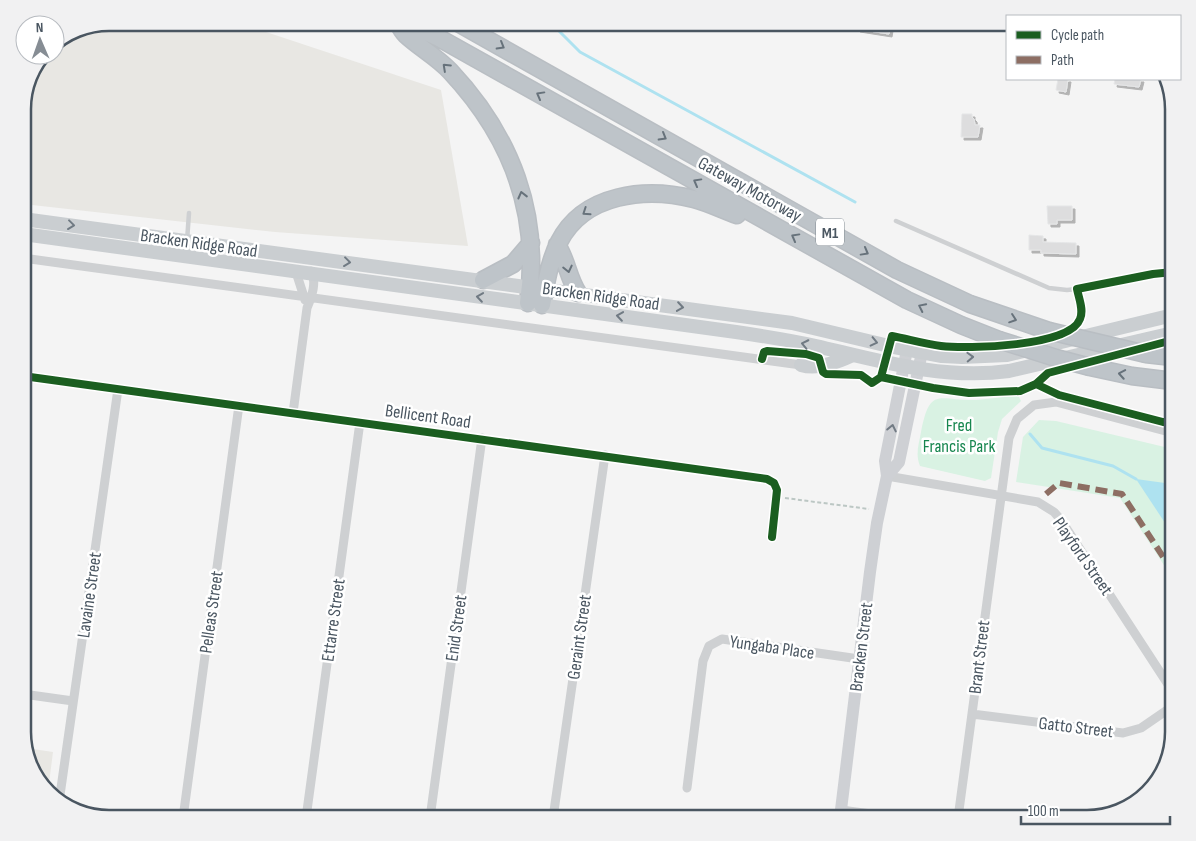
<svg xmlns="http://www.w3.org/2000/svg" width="1196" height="841" font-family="'Sofia Sans Condensed',sans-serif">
	<defs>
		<filter id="shadow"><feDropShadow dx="3" dy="3" stdDeviation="0" flood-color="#0004"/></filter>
	</defs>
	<rect width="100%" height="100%" fill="#f4f4f4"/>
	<!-- commercial -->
	<path fill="#e8e7e3" d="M109 23H239L441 90 468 246 275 232 23 204V103L32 71 43 55H55V43Z
		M26 748 53 752 48 791 34 775Z"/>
	<!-- green -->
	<path fill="#d9f2e3" d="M1015 395 1019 397 1021 401 1002 419 998 432 991 478 985 481 920 466C915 454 919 444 921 432 930 385 939 401 976 400 989 399 1002 397 1015 395Z
		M1039 420 1056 421 1173 449V579L1120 498 1016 482 1023 437Z"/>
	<!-- water -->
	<path fill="#aee2f0" d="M1136 479 1165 483 1173 487V535Z"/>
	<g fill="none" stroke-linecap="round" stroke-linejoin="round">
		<!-- stream -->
		<path stroke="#aee2f0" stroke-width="3" d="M551 23 580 52 855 202
			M1030 434 1042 448 1113 466 1136 479"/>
	</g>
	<!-- building -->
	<path fill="#ddddde" stroke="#e5e6e7" filter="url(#shadow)" d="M858 22H891L889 34 857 29Z
		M1058 79H1068L1066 92 1056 90Z
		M1115 79H1141L1139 87 1114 84Z
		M962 114H972V117L974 119 975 125H980L978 137H961Z
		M1047 206H1072V220H1057V224H1048Z
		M1029 235 1043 236V242L1076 243V254L1041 253V250H1029Z"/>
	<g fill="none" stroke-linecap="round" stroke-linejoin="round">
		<defs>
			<path id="highway" d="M398 23C400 27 403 32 406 35 420 48 437 57 450 71 511 136 541 214 528 303
				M407 23 439 38 907 300 961 325 999 340
				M458 23 897 270 970 304 1049 331
				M557 245C567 260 568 278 578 293
				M483 280 513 264 531 243
				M542 305C546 284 549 262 559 242 584 193 646 187 694 199 709 203 723 210 737 215
				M1146 354 1173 357
				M1090 367 1132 376 1173 381"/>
		</defs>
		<!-- highway casing -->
		<use href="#highway" stroke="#b9bec3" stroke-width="19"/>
		<!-- path -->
		<path stroke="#bcc7c4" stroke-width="2" stroke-dasharray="4 2.5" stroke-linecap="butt" d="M785 498 869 509"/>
		<!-- lane -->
		<path stroke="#ced0d2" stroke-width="4.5" d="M189 213 187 241 194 255
			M896 221 1049 288 1067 290 1077 289 1153 274 1173 272
			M1173 298V305"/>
		<!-- street -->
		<path stroke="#ced0d2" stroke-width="9" d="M23 258 801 365
			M296 272 305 300
			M23 376 767 479 774 483 777 490 772 537
			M293 413 307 308C312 296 317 282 311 271
			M887 476 1038 502 1054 512 1061 520 1173 692
			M23 694 73 701
			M972 714 1123 733 1141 728 1173 706
			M687 788 703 661 709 646 722 639 859 659
			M59 802 118 389
			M841 810 901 818
			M183 818 239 405
			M306 818 360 422
			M430 818 482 438
			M553 818 605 455
			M958 818 1009 438 1017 419 1034 405 1056 402 1173 433"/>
		<!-- secondary -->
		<path stroke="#ced0d4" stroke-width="12" d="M887 476 899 462 922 352
			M840 818 870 572 877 523 887 476 885 461 907 350"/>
		<!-- primary -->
		<path stroke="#caced1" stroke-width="14" d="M23 219 792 323 889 346 942 356 962 357 1007 355 1173 315
			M23 234 736 332C763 336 789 340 816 346 880 361 943 380 1009 371L1173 333
			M801 365C818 370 838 362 853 355"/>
		<!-- highway -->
		<use href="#highway" stroke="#bec4c9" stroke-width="16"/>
		<defs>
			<path id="highway-bridge" d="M1049 331 1146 354
				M999 340 1056 358 1090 367"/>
		</defs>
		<!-- highway-bridge casing -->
		<use href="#highway-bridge" stroke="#b9bec3" stroke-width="19" stroke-linecap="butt"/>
		<!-- highway-bridge -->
		<use href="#highway-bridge" stroke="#bec4c9" stroke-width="16"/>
		<!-- quiet -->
		<path stroke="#8d6e63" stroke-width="6" stroke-dasharray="12 6" stroke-linecap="butt" d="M1046 494 1059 483 1122 494 1173 572"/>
		<defs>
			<path id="cycleway" d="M762 359 764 352 767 351 806 354 819 358 823 372 826 374 861 375 872 383 881 377 933 388 969 393 1020 391 1036 384 1059 395 1163 422 1173 423
				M23 376 767 479 774 483 777 490 772 537
				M881 377 892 336C908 339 925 344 941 346 967 349 1070 347 1080 319 1084 310 1079 299 1077 289L1153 274 1173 272
				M1036 384 1048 373 1173 340"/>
		</defs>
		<!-- cycleway casing -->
		<use href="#cycleway" stroke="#fff" stroke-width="11"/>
		<!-- cycleway -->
		<use href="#cycleway" stroke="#1b5e20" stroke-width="8"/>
	</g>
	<!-- one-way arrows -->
	<defs><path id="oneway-chevron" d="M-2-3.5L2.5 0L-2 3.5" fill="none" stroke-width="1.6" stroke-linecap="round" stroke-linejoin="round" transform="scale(1.25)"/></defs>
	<g stroke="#67727b">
		<use href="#oneway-chevron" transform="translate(501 46) rotate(30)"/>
		<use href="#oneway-chevron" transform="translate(446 67) rotate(-137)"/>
		<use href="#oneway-chevron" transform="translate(540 95) rotate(-151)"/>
		<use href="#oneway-chevron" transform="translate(663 137) rotate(30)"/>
		<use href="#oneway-chevron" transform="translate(697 182) rotate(-151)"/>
		<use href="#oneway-chevron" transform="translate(522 195) rotate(-104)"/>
		<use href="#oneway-chevron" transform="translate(586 212) rotate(146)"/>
		<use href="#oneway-chevron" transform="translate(795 237) rotate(-151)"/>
		<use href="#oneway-chevron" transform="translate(865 252) rotate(29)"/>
		<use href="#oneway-chevron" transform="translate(568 269) rotate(77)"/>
		<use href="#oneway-chevron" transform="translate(922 307) rotate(-154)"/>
		<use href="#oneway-chevron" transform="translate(1013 319) rotate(19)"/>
		<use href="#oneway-chevron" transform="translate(1122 374) rotate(-170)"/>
	</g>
	<g stroke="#707a83">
		<use href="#oneway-chevron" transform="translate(71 225) rotate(7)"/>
		<use href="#oneway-chevron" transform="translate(347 262) rotate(7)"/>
		<use href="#oneway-chevron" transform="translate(480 297) rotate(-172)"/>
		<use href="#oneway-chevron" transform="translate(680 307) rotate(8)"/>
		<use href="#oneway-chevron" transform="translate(620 316) rotate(-172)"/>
		<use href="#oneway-chevron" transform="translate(874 342) rotate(13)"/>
		<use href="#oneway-chevron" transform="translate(805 344) rotate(-168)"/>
		<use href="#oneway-chevron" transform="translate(970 357) rotate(-2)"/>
	</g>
	<use stroke="#727b84" href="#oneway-chevron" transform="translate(892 428) rotate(-78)"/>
	<g text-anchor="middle" stroke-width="5" stroke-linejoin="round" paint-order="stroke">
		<!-- shield labels -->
		<rect fill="#fff" stroke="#808990" stroke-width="1" x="816" y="218.5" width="28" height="27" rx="4"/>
		<g font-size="16" font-weight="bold" fill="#4a5661">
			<text x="830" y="238">M1</text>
		</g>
		<!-- street labels -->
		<g font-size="18" fill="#4a5661" stroke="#fff">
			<text transform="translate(750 189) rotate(29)" y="6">Gateway Motorway</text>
			<text transform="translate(199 243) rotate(8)" y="6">Bracken Ridge Road</text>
			<text transform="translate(601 296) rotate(8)" y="6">Bracken Ridge Road</text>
			<text transform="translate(428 416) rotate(8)" y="6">Bellicent Road</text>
			<text transform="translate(1083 556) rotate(55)" y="6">Playford Street</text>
			<text transform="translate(89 595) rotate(-82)" y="6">Lavaine Street</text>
			<text transform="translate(211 612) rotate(-82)" y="6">Pelleas Street</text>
			<text transform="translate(333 620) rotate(-82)" y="6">Ettarre Street</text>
			<text transform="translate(456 628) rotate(-82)" y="6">Enid Street</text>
			<text transform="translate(579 637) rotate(-82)" y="6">Geraint Street</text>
			<text transform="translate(772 647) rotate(8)" y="6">Yungaba Place</text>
			<text transform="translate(861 647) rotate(-83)" y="6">Bracken Street</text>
			<text transform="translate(979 657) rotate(-83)" y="6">Brant Street</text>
			<text transform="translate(1076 727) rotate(7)" y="6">Gatto Street</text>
		</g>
		<!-- park labels -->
		<g font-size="18" fill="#17864f" stroke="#fff">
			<text x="959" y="431">Fred<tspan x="959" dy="21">Francis Park</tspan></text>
		</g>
	</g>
	<!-- crop -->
	<path d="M0 0H1196V841H0ZM109 31H1087A78 78 0 0 1 1165 109V732A78 78 0 0 1 1087 810H109A78 78 0 0 1 31 732V109A78 78 0 0 1 109 31Z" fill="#f1f1f2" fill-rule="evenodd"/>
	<path fill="none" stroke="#4a5661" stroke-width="2.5" d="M109 31H1087A78 78 0 0 1 1165 109V732A78 78 0 0 1 1087 810H109A78 78 0 0 1 31 732V109A78 78 0 0 1 109 31Z"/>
	<!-- legend -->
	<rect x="1006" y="15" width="175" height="65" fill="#ffffff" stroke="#b7bbc0"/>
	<rect x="1016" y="31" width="25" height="8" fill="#1b5e20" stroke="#b7bbc0"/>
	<text x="1051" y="40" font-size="15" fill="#4a5661">Cycle path</text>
	<rect x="1016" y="56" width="25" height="8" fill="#8d6e63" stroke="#b7bbc0"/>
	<text x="1051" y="65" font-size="15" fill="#4a5661">Path</text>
	<!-- north arrow -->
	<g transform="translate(40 40) rotate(358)"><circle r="24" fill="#ffffff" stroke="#b7bbc0"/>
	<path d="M0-4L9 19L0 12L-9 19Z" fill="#868d94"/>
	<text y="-8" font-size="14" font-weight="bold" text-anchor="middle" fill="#4a5661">N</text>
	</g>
	<!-- scale -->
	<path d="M1021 816v8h149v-8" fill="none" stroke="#4a5661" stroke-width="2.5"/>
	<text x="1028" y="816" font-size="15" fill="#4a5661" stroke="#ffffff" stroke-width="4" paint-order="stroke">100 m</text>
</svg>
